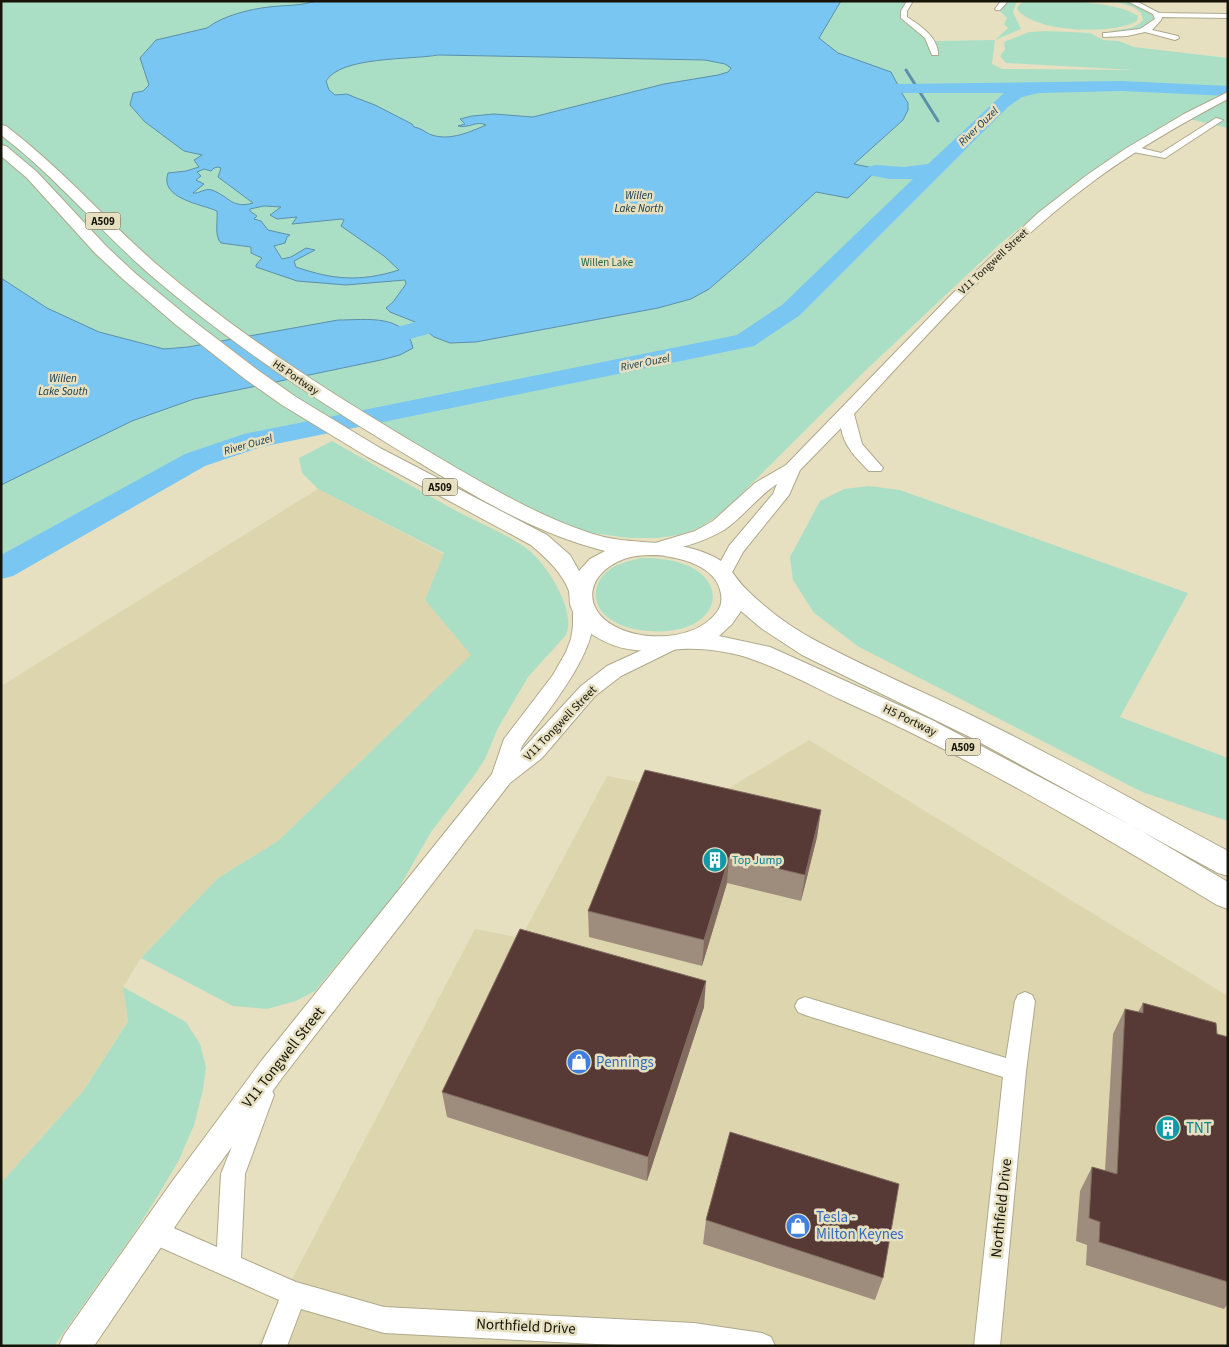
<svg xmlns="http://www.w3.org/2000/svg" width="1229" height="1347" font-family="'Source Sans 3',sans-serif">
	<rect width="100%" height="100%" fill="#e6e0c1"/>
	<!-- built -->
	<path fill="#ddd5ae" d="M318 489 444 554 425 600 472 655 278 841 218 878 141 958 123 987 128 1020 84 1090 1 1183V686Z
		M809 740 1228 996V1346H257L475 929 521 938 607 776 714 797Z"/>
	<!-- green -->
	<path fill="#abdfc5" d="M1 1H910L905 18 935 41 995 40 1008 28 1004 24 1007 18 998 9 1005 1H1021L1016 3 1013 12 1021 29 995 40 992 64 1002 69 1135 70 1006 63 1000 56 1005 49 1004 42 1029 32 1046 31 1090 33 1103 40 1119 41 1134 47 1228 58V128L1184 118 1171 125 1165 124 1074 184 1001 243 866 370 723 512 699 528 678 535 658 538H629L556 528 359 417 254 440 195 460 1 569Z
		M1025 1C1055 1 1116 0 1138 16L1137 21C1114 35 1034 33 1017 9L1019 5Z
		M1114 1C1136 1 1143 4 1159 19 1146 29 1126 39 1111 31 1122 29 1136 29 1143 20L1141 13 1133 7Z
		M332 441C375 465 418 490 462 514 481 523 523 542 535 556 551 572 576 612 566 635L528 677 498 728 485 759 473 777 431 832 396 893 315 991 296 1001 267 1009 233 1006 141 958 218 878 278 841 471 655 425 600 444 553 318 489 302 473 299 458Z
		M869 486 900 490 1188 593 1120 717 1228 758V821L1142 792 859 647 814 613 793 580 790 557 820 501 844 489Z
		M641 558C739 556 732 638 649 631 634 630 618 626 606 616 591 602 593 582 609 570 618 563 630 561 641 558Z
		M123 987 186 1022 200 1044 206 1067 203 1090 194 1125 179 1160 157 1197 132 1236 54 1346H1V1183L84 1090 128 1021Z"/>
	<!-- water -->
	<path fill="#78c6f1" stroke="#5b90ab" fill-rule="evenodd" d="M316 1H841L819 38 838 53 891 72 899 87 903 88 900 90 908 103V110L903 120 854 164 878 169 848 198 816 192 744 259 709 289 691 299 658 308 476 342 450 343 434 337 415 322 390 312 386 308 393 302 406 284 405 280 346 285 297 281 256 267V265L262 258 251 253V247L221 243C214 236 218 221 217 211 202 204 159 199 168 173L186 171 199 167 194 160 202 155 184 151 145 122 130 105 133 93 143 91 149 85 140 58 156 40 207 28C222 16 250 9 269 7 285 5 301 6 316 1ZM438 55 705 60 725 64 731 68 728 72 718 75 664 84 533 117 494 114 472 116 460 119 465 124 458 126C468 129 477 120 486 125 470 132 450 141 432 135 425 133 424 129 414 127L412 124 375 105 354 97 347 94 335 95 329 90 326 81C341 56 411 60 438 55ZM218 167 221 168 218 177 253 203C232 209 230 197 212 190 204 188 199 194 193 193L204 184 196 180 201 176 197 172 204 169 211 171 214 168ZM264 206 281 207 270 215 277 219 297 217 292 224 342 219 344 220 341 226 384 256 399 270C360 282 334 280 296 267L294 261 315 250 306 248 291 257 282 259 274 246 285 243 287 237 290 235 268 230 261 221 254 219 257 216 250 211V209Z
		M1 278 47 308 99 332 164 349 188 347 338 320C366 320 406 313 413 348L400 355 381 360 194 399 132 421 1 485Z"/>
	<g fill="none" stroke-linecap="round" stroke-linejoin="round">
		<!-- stream -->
		<path stroke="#5b90ab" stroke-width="3" d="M906 70 938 121"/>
		<!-- river -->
		<path fill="#78c6f1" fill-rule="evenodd" d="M1122 81 1228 86V96L1122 91 1039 93 1022 97 1009 106 800 315 754 346 261 447 205 466 13 576 1 579V555L185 454 244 434 737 335 782 305 913 179H890L868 175 865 171 868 167 875 165 904 167 928 164 1004 93H903L897 92 894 88 897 84Z
			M423 320 432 323 436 328 432 333 406 340 397 337 393 332 397 327Z"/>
		<defs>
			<path id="minor" d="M907 1H913L907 11V17C920 25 939 38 938 55H932L925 38 901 18V11Z
				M1001 1H1008L1000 10H996L995 9Z
				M1127 1H1136L1159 13 1228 14V18L1162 17 1161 20 1152 30 1178 36 1179 38 1175 40 1145 32 1127 36 1103 37V33H1106L1140 29 1155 19 1153 14Z
				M1216 118 1223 120 1165 158 1133 152 1129 149 1133 146 1161 153Z
				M1025 992 1032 995 1035 1001 1026 1071 1000 1346H974L1003 1077 805 1015 798 1012 795 1006 798 1000 805 997 1006 1058 1015 1001 1018 995Z
				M263 1085 271 1088 274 1095 245 1174 241 1258 296 1282 384 1307 694 1323 762 1333 771 1337 775 1346H635L384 1333 301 1309 287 1346H261L279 1300 146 1241 143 1232 146 1223 155 1220 217 1247 221 1174 255 1088Z"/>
			<path id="tertiary" d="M1228 92V99C1182 123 1137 149 1095 180 1005 246 930 332 854 414L862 444 883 468 881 471H869C856 458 844 446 841 428L800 470 789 495 743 552 729 578 723 580 717 578 714 574 729 546 773 494 777 484C757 497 743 517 724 530 704 542 680 548 658 553L652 552 649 548 652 544 695 531 713 521 755 483 786 465 952 294 1038 213 1087 175 1125 149 1184 114Z
				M582 601 589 603C611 638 542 718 522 746L520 752 581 686 607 666 666 639 673 637 680 639 683 643 680 647 621 676 595 696 542 758 510 783 282 1078 191 1203 94 1346H59L64 1335 171 1183 262 1060 492 774 504 739 553 675 566 652 571 639 573 626V607L575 603Z"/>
			<path id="primary" d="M1 125 6 126C60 167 104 218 155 263 212 312 273 355 336 395 377 421 419 446 460 470 502 494 544 518 590 533 630 547 671 537 710 555 732 565 731 574 746 589 768 611 794 630 822 644 875 672 931 695 985 722 1067 762 1147 808 1228 851V876L1218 873 970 737 802 655 761 628 741 611 732 624 719 636 770 647 932 720 1138 829 1228 882V909L1217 905C1097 832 975 760 846 702 816 688 786 671 754 660 733 652 706 648 683 649 649 651 624 655 593 635 584 629 575 618 571 607 569 602 570 596 569 591 562 572 546 558 531 545L366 456 282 405 245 379 175 324 124 280 95 253 27 178 1 156V145L6 146 37 172 107 247 136 274 187 316 259 371 296 397 380 448 547 535 570 555 579 571 590 559 605 551C536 534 476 497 415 460 322 404 230 344 147 272 97 228 55 176 1 135ZM658 555C682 558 717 566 721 594 722 601 721 607 717 612 695 641 643 642 614 626 579 606 589 572 624 559 634 555 647 555 658 555Z"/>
		</defs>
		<!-- minor casing -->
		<use href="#minor" stroke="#afa98b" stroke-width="2"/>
		<!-- tertiary casing -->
		<use href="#tertiary" stroke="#afa98b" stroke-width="2"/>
		<!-- primary casing -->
		<use href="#primary" stroke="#afa98b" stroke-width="2"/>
		<!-- minor -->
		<use href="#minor" fill="#fff" fill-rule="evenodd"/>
		<!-- tertiary -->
		<use href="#tertiary" fill="#fff" fill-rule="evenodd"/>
		<!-- primary -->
		<use href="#primary" fill="#fff" fill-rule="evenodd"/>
	</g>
	<!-- wall -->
	<path fill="#9e8d7c" d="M821 810 817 837 801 901 727 883 702 966 589 937 588 911Z
		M1143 1003 1217 1034 1228 1037V1304L1224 1309 1086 1265 1087 1245 1076 1241 1080 1191 1092 1167 1105 1171 1113 1034 1125 1009 1138 1012Z
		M704 1007 647 1181 447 1117 442 1092Z
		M706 1220 883 1278 875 1300 703 1244Z"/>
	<!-- shaded-wall -->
	<path fill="#826c60" d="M821 810 817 837 801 901 805 875Z
		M729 857 727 883 702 966 704 940Z
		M706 981 704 1007 647 1181 648 1157Z"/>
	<!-- building -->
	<path fill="#573a36" stroke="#826c60" d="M645 770 821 810 805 875 729 857 704 940 588 911Z
		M520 929 706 981 648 1157 442 1092Z
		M1143 1003 1216 1023 1217 1034 1228 1037V1282L1099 1242 1100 1222 1089 1218 1092 1167 1117 1174 1125 1009 1143 1013Z
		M730 1132 899 1184 883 1278 706 1220Z"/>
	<!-- icons -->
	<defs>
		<symbol id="building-disc" viewBox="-11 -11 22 22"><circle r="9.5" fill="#0f9aa8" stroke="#e6e0c1"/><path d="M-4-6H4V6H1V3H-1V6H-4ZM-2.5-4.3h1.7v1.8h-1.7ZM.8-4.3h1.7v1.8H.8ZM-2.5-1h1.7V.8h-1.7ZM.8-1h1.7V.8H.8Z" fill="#fff"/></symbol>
		<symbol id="shop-disc" viewBox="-11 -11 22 22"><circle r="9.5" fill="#3f7fe0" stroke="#e6e0c1"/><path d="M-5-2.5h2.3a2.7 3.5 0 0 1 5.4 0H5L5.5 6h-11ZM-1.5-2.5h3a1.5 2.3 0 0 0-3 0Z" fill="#fff"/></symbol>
	</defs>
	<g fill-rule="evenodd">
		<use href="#building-disc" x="701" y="846" width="28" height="28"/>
		<use href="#shop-disc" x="565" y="1048" width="28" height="28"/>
		<use href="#building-disc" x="1154" y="1114" width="28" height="28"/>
		<use href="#shop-disc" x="784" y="1212" width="28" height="28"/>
	</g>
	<g text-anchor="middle" stroke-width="5" stroke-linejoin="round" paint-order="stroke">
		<!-- far-water labels -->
		<g font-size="11" font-style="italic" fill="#0f3345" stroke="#e6e0c1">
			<text transform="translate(978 126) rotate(-44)" y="4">River Ouzel</text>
			<text x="639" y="199">Willen<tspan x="639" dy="13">Lake North</tspan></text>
			<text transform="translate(645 362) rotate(-11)" y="4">River Ouzel</text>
			<text x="63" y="382">Willen<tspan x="63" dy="13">Lake South</tspan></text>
			<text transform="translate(248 444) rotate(-16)" y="4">River Ouzel</text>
		</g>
		<!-- shield labels -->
		<g fill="#e6e0c1" stroke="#545040" stroke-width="1">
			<rect x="85.5" y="212.5" width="35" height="17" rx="4"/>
			<rect x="422.5" y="478.5" width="35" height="17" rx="4"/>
			<rect x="945.5" y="738.5" width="35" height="17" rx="4"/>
		</g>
		<g font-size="11" font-weight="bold" fill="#161308">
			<text x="103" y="225">A509</text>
			<text x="440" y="491">A509</text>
			<text x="963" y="751">A509</text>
		</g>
		<!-- far-street labels -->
		<g font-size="11" fill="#161308" stroke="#e6e0c1">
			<text transform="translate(993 261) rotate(-43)" y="4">V11 Tongwell Street</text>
			<text transform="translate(296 377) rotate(34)" y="4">H5 Portway</text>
		</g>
		<!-- far-park labels -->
		<g font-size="11" fill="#26644a" stroke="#e6e0c1">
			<text x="607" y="266">Willen Lake</text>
		</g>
		<!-- street labels -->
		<g font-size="12" fill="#161308" stroke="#e6e0c1">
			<text transform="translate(910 720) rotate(26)" y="4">H5 Portway</text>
			<text transform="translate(560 723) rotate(-46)" y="4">V11 Tongwell Street</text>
		</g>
		<!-- culture labels -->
		<g font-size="12" fill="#0d838f" stroke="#e6e0c1" text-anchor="start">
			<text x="732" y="864">Top Jump</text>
		</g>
		<!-- near-street labels -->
		<g font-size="15" fill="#161308" stroke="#e6e0c1">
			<text transform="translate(283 1057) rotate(-52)" y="5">V11 Tongwell Street</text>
			<text transform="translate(1001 1208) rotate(-84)" y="5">Northfield Drive</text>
			<text transform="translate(526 1326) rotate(3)" y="5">Northfield Drive</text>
		</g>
		<!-- near-shop labels -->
		<g font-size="15" fill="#366cbe" stroke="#e6e0c1" text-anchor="start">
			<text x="596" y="1067">Pennings</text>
			<text x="816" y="1222">Tesla -<tspan x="816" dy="17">Milton Keynes</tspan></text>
		</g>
		<!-- near-culture labels -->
		<g font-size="15" fill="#0d838f" stroke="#e6e0c1" text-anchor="start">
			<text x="1186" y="1133">TNT</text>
		</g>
	</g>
	<!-- border -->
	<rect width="1229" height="1347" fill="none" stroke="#161308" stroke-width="5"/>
</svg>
